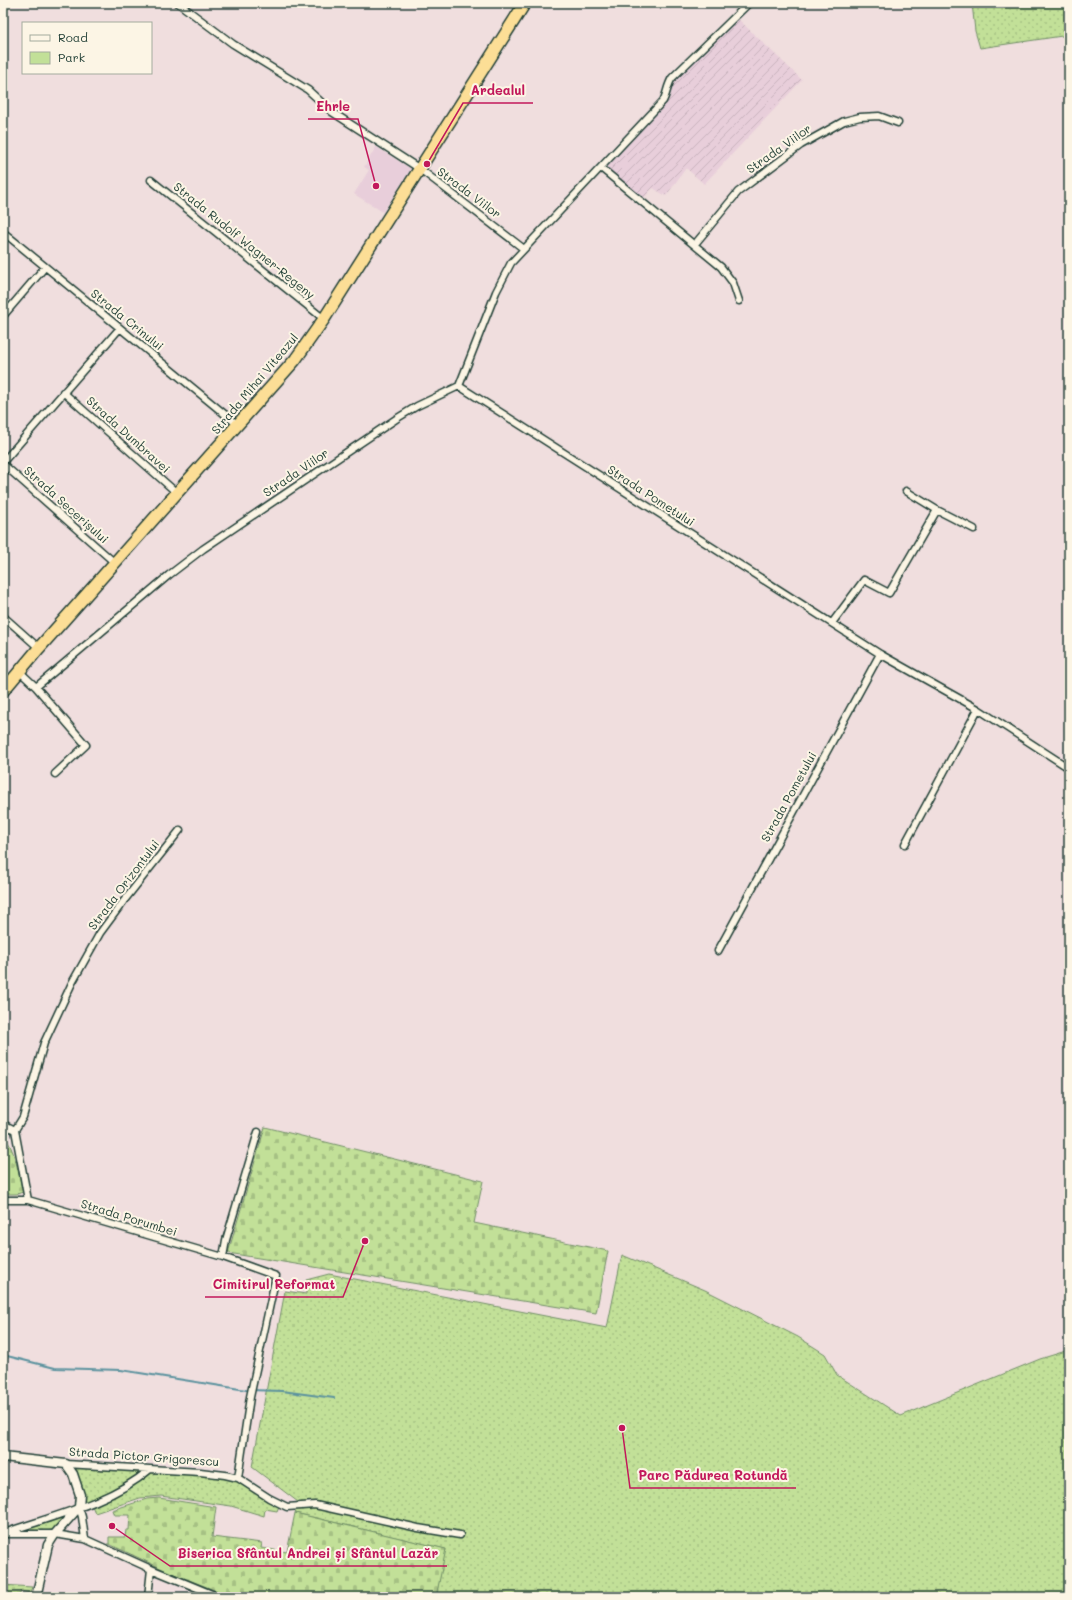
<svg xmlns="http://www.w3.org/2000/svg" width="1072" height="1600" font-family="Mali,sans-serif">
	<defs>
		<pattern id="industrial-furrows" width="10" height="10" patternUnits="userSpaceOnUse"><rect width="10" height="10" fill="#e8ceda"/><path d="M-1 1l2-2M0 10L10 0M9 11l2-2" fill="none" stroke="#c7b2bc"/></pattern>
		<pattern id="green-dots" width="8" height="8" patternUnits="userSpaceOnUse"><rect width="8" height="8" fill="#c2e098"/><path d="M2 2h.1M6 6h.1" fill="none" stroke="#a6c184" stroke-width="1.8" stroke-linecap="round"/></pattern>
		<pattern id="cemetery-stones" width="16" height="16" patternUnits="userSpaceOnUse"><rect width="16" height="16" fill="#c2e098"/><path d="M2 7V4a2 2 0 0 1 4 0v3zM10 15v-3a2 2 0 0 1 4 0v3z" fill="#a6c184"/></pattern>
	</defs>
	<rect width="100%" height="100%" fill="#f0dede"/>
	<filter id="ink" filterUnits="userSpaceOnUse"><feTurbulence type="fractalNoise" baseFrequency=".025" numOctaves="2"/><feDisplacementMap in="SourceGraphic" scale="8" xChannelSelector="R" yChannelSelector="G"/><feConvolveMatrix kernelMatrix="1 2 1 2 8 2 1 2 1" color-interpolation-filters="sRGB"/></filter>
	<g filter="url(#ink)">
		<!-- built -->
		<path fill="#e8ceda" d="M376 147 411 169 383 212 354 194 369 170 364 167Z"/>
		<!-- industrial -->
		<path fill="url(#industrial-furrows)" d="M736 17 802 80 704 184 686 168 666 196 653 188 643 199 606 168 668 98 674 80Z"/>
		<!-- green -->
		<path fill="url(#green-dots)" stroke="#708e66" d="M972 3H1069V35L980 48 975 31Z
			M622 1255 705 1290 798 1337 825 1354 837 1375 901 1416 1040 1359 1069 1350V1597H436L445 1549 295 1513 298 1502 252 1467 285 1291 306 1294V1280L329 1274 607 1328Z
			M66 1464 238 1478 280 1504 277 1511 265 1509 264 1516 231 1506 161 1496 140 1498 95 1513 91 1503 79 1507 55 1534 3 1535 78 1507 80 1495Z
			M3 1585 32 1587 30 1593 21 1591 19 1596 13 1595 12 1597H3Z"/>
		<!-- cemetery -->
		<path fill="url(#cemetery-stones)" stroke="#708e66" d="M265 1127 483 1181 474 1223 608 1251 596 1313 228 1253Z
			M3 1135C16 1149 18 1174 23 1192L17 1194H3Z
			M159 1498 216 1507 212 1537 262 1543 261 1548 287 1552 295 1513 446 1549 436 1597H232L169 1572 109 1544V1537H125L126 1530H129L130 1515H114L112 1510 147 1499Z"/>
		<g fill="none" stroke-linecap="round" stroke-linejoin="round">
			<!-- stream -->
			<path stroke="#5b929e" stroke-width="2" d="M3 1355 55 1368 121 1370 246 1390 282 1391 334 1398"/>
			<defs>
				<path id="minor" d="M178 3 233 44 308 90 332 112 420 169 524 249
					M601 168 721 267 733 283 739 301
					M151 180 324 319
					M3 232 238 425
					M695 244 738 192 801 145 844 121 860 117 879 116 898 123
					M3 316 45 267
					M459 386 880 654 978 709 1069 768
					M63 392 177 493
					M3 462 120 328
					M3 464 115 563
					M906 491 937 510 974 529
					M3 616 39 648
					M832 623 864 580 889 593 937 510
					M19 671 36 687 169 575 203 549 396 419 417 406 459 386 496 292 511 263 663 101C667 94 667 86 672 78L749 3
					M36 687 86 745 55 774
					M905 844 978 709
					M718 951 880 654
					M3 1124 15 1130
					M15 1130 23 1117 44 1043 72 983 100 933 123 902 180 830
					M15 1130 28 1200
					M3 1200H28L223 1257 276 1276 250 1397 238 1478
					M223 1257 226 1240 258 1132
					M66 1464 200 1472 225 1475 238 1478 269 1498 287 1507 315 1505 418 1528 460 1535
					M79 1507 82 1517 85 1539
					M7 1532C53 1516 112 1502 149 1470
					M3 1534H55L85 1539 151 1569 219 1597
					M148 1597 151 1569"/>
				<path id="tertiary" d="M3 1457 66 1464 73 1474 80 1495 79 1507 55 1534 48 1545 36 1597"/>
				<path id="trunk" d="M3 691 39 648 295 360 324 319 525 3"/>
			</defs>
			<!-- minor casing -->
			<use href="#minor" stroke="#1f3d34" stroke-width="9"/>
			<!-- tertiary casing -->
			<use href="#tertiary" stroke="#1f3d34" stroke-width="11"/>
			<!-- trunk casing -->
			<use href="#trunk" stroke="#1f3d34" stroke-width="14"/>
			<!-- minor -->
			<use href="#minor" stroke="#fcf5e5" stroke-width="6"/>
			<!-- tertiary -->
			<use href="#tertiary" stroke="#fcf5e5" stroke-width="8"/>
			<!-- trunk -->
			<use href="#trunk" stroke="#fcde96" stroke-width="11"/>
		</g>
	</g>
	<g text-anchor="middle" stroke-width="4" stroke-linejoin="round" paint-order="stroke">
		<!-- street labels -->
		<g font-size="12" fill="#1f3d34" stroke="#fcf5e5">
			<text transform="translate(779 149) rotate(-35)" y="4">Strada Viilor</text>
			<text transform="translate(469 193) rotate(37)" y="4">Strada Viilor</text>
			<text transform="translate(244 241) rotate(39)" y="4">Strada Rudolf Wagner-Regeny</text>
			<text transform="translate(127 320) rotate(39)" y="4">Strada Crinului</text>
			<text transform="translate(255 384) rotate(-50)" y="4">Strada Mihai Viteazul</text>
			<text transform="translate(128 435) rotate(42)" y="4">Strada Dumbravei</text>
			<text transform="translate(296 473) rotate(-34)" y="4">Strada Viilor</text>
			<text transform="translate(651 496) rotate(33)" y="4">Strada Pometului</text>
			<text transform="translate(66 505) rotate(42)" y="4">Strada Secerișului</text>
			<text transform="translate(789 797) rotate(-61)" y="4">Strada Pometului</text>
			<text transform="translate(124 885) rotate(-53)" y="4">Strada Orizontului</text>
			<text transform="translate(129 1218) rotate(17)" y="4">Strada Porumbei</text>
			<text transform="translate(144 1457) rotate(4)" y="4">Strada Pictor Grigorescu</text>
		</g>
	</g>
	<!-- callouts -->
	<path fill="none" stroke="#c2185b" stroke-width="1.5" d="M427 164L463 103H533M376 186L358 119H308M365 1241L343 1297H205M622 1428L630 1488H796M112 1526L170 1566H447"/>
	<g fill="#c2185b" stroke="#fcf5e5" stroke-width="1.5">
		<circle cx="427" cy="164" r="4"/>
		<circle cx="376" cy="186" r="4"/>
		<circle cx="365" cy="1241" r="4"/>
		<circle cx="622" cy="1428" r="4"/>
		<circle cx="112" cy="1526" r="4"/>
	</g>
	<g font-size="13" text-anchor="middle" font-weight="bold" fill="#c2185b" stroke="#fcf5e5" stroke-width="4" stroke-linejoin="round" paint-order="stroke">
		<text x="498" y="95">Ardealul</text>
		<text x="333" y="111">Ehrle</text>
		<text x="274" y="1289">Cimitirul Reformat</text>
		<text x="713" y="1480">Parc Pădurea Rotundă</text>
		<text x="308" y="1558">Biserica Sfântul Andrei și Sfântul Lazăr</text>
	</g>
	<!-- margin -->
	<rect width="1072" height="1600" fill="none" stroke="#fcf5e5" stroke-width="16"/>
	<rect x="8" y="8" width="1056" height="1584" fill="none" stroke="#1f3d34" stroke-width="1.5" filter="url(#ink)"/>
	<!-- legend -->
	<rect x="22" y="22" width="130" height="52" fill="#fcf5e5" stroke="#a4ab9e"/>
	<rect x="30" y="35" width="20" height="6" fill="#fcf5e5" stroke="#a4ab9e"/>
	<text x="58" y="42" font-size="12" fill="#1f3d34">Road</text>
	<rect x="30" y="52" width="20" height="12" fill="#c2e098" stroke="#a4ab9e"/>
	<text x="58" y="62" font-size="12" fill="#1f3d34">Park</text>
</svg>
